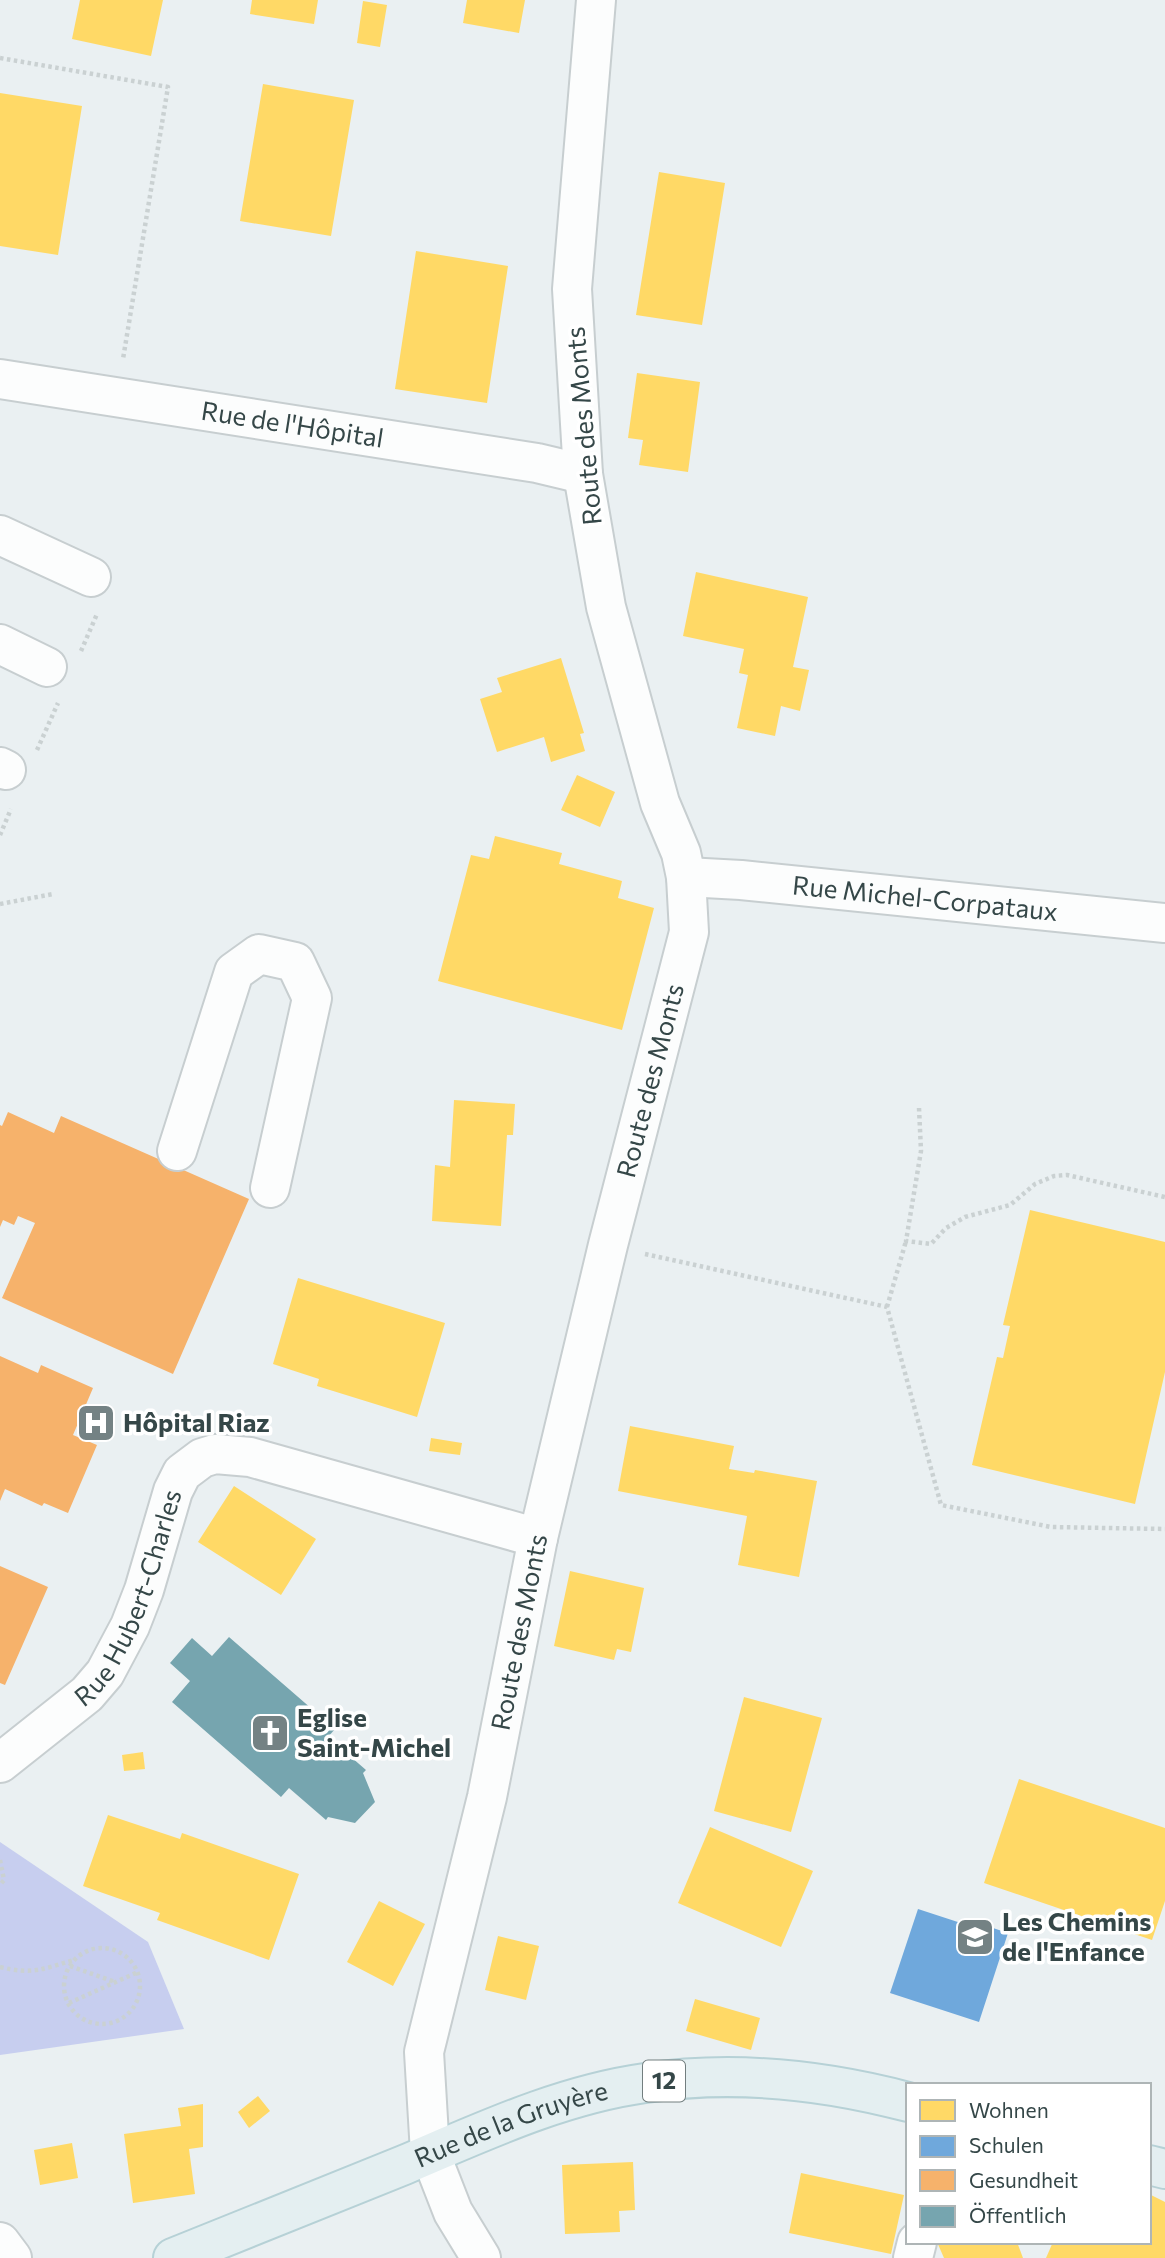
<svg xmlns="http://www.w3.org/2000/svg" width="1165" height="2258" font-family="Commissioner,sans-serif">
	<rect width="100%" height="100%" fill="#eaf0f2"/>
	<!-- green -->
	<path fill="#c7ceef" d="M0 1842 148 1942 184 2029 0 2055Z"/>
	<!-- homes -->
	<path fill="#ffd966" d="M80 0H163L151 56 72 39Z
		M252 0H318L314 24 250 14Z
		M467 0H525L519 33 463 23Z
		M363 1 387 5 380 47 357 43Z
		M263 84 354 100 331 236 240 221Z
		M0 93 82 106 58 255 0 246Z
		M659 172 725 183 702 325 636 315Z
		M416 251 508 266 487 403 395 389Z
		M637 373 700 382 688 472 639 465 643 440 628 438Z
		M696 572 808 597 793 667 809 670 800 711 781 706 775 736 737 728 748 675 739 673 744 649 683 636Z
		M561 658 584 733 580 734 585 751 551 762 544 737 497 752 480 699 502 692 497 678Z
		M577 775 615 792 600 827 561 810Z
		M495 836 562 853 559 864 622 881 618 898 654 908 622 1030 438 981 471 855 489 859Z
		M454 1100 515 1104 513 1135H507L501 1226 432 1221 435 1165 450 1167Z
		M1030 1210 1165 1242V1372L1135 1504 972 1465 997 1357 1003 1358 1010 1326 1003 1325Z
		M298 1278 445 1323 417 1417 317 1386 319 1379 273 1364Z
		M630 1426 734 1446 729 1469 754 1473 755 1470 817 1481 799 1577 738 1565 747 1516 618 1491Z
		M431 1438 462 1443 460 1455 429 1451Z
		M234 1486 316 1539 281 1595 198 1542Z
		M570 1571 644 1588 631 1652 617 1649 614 1660 554 1646Z
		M744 1697 822 1718 791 1832 714 1811Z
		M143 1752 145 1769 124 1771 122 1755Z
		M1019 1779 1165 1828V1901L1152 1940 984 1883Z
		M108 1815 180 1839 182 1833 299 1874 269 1960 157 1920 160 1913 83 1886Z
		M710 1827 813 1871 781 1947 678 1903Z
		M379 1901 425 1924 393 1986 347 1962Z
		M498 1936 539 1946 526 2000 485 1990Z
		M695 1999 760 2018 751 2050 686 2031Z
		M258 2096 270 2111 249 2128 238 2112Z
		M203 2104V2147L189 2149 195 2194 133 2203 124 2134 181 2126 178 2108Z
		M72 2143 78 2178 40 2185 34 2150Z
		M633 2162 635 2210 619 2211 620 2232 565 2234 562 2165Z
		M801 2173 904 2195 891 2254 789 2233Z
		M1149 2194 1165 2202V2258H1046L1053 2242H1149Z
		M937 2242H1017L1023 2258H944Z"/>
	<!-- schools -->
	<path fill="#6fa8dc" d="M918 1909 967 1925 969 1920 1008 1933 979 2022 890 1993Z"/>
	<!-- health -->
	<path fill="#f6b26b" d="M8 1112 54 1133 61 1116 249 1199 173 1374 2 1298 35 1223 18 1216 14 1225 3 1220 0 1227V1125L2 1126Z
		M0 1356 38 1373 41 1365 93 1388 73 1435 97 1445 68 1513 44 1503 42 1506 5 1489 0 1501Z
		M0 1566 48 1587 5 1685 0 1683Z"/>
	<!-- public -->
	<path fill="#76a5af" d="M229 1637 335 1729 328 1737 366 1770 363 1773 375 1802 355 1823 328 1817 326 1820 289 1788 281 1797 172 1702 190 1681 170 1663 192 1638 212 1656Z"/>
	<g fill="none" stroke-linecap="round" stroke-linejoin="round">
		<defs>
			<g id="minor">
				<path id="s1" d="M0 379 537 463 583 474"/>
				<path d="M0 535 91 577"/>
				<path d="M0 644 47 667"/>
				<path d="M0 767 6 770"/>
				<path id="s2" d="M686 877 741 880 1165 923"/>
				<path d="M177 1151 234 972 259 954 295 962 312 998 270 1188"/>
				<path id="s3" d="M0 1763 87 1694 105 1673 130 1626 144 1590 173 1491 182 1473 202 1458 215 1454 250 1457 538 1538"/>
				<path d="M0 2242 12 2258"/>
				<path id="s4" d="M481 2258 453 2212 430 2153 424 2052 487 1797 538 1538 608 1245 689 932 686 877 681 853 660 803 606 607 583 474 572 289 596 0"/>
				<path d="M913 2258 917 2242"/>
			</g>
			<g id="major">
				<path d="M1149 2165 1165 2169"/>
				<path id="s5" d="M173 2258C250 2227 327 2196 404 2165 482 2132 560 2095 645 2083 734 2070 821 2079 908 2102"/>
			</g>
		</defs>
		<!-- minor casing -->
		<use href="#minor" stroke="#c7ced0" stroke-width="42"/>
		<!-- major casing -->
		<use href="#major" stroke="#b6d1d6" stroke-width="42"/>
		<!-- path -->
		<path stroke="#cad1d2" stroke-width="4.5" stroke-dasharray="3.5 3.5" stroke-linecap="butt" d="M0 58 168 87 123 359
			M81 651 97 614
			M37 750 58 703
			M0 835 11 809
			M0 904 53 894
			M919 1108 921 1151 906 1241 931 1244 946 1228 965 1217 1010 1205 1035 1184 1054 1176 1067 1175 1165 1197
			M645 1254 887 1307 941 1505 1051 1527 1165 1529
			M887 1307 906 1241
			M0 1860 4 1880 0 1885
			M64 1986a38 38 0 1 1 76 0a38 38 0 1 1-76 0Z
			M70 1966 115 1982
			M0 1967C32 1975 43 1969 74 1960
			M69 2003 138 1972"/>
		<!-- minor -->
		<use href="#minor" stroke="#fcfdfd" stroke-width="38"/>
		<!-- major -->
		<use href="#major" stroke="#e4eff1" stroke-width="38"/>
	</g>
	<!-- icons -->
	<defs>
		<symbol id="hospital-square" viewBox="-11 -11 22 22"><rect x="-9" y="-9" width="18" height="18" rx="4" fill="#748284" stroke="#fff"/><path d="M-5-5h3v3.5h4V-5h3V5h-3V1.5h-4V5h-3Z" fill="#fff"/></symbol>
		<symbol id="church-square" viewBox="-11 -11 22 22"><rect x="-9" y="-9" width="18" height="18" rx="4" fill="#748284" stroke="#fff"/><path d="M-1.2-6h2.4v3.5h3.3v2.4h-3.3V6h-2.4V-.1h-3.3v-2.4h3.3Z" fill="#fff"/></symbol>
		<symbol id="school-square" viewBox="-11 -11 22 22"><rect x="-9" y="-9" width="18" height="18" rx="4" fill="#748284" stroke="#fff"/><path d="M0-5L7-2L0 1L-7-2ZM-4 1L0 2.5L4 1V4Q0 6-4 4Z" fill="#fff"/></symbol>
	</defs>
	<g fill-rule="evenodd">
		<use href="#hospital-square" x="74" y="1401" width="44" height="44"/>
		<use href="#church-square" x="248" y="1711" width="44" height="44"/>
		<use href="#school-square" x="953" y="1915" width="44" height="44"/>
	</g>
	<g text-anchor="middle" stroke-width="7" stroke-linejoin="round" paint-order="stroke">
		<!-- shield labels -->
		<rect fill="#fff" stroke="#727e7f" stroke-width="2" x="643" y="2060.5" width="42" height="41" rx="5"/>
		<g font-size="24" font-weight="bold" fill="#354748">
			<text x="664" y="2089">12</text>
		</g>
		<!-- street labels -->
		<g font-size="26" fill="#354748" stroke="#fff">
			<text dy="9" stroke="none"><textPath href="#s1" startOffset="296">Rue de l'Hôpital</textPath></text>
			<text transform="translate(584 426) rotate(-95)" y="9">Route des Monts</text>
			<text dy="9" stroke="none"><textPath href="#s2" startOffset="240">Rue Michel-Corpataux</textPath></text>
			<text dy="9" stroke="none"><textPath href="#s4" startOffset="1216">Route des Monts</textPath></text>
			<text dy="9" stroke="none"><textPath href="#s3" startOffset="217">Rue Hubert-Charles</textPath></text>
			<text dy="9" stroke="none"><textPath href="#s4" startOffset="649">Route des Monts</textPath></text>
			<text dy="9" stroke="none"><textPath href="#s5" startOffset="364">Rue de la Gruyère</textPath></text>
		</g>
		<!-- poi labels -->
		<g font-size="26" font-weight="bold" fill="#354748" stroke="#fff" text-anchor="start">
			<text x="123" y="1432">Hôpital Riaz</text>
			<text x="297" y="1727">Eglise<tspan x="297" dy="30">Saint-Michel</tspan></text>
			<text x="1002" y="1931">Les Chemins<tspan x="1002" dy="30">de l'Enfance</tspan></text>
		</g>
	</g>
	<!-- legend -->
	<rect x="906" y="2083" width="245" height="161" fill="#ffffff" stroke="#aeb5b6" stroke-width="2"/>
	<rect x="920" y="2100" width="35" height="21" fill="#ffd966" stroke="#aeb5b6" stroke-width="2"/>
	<text x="969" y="2118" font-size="21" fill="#354748">Wohnen</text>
	<rect x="920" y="2136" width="35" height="21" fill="#6fa8dc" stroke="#aeb5b6" stroke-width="2"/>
	<text x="969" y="2153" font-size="21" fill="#354748">Schulen</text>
	<rect x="920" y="2170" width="35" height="21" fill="#f6b26b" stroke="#aeb5b6" stroke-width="2"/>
	<text x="969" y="2188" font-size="21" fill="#354748">Gesundheit</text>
	<rect x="920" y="2206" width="35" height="21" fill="#76a5af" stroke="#aeb5b6" stroke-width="2"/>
	<text x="969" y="2223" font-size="21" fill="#354748">Öffentlich</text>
</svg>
